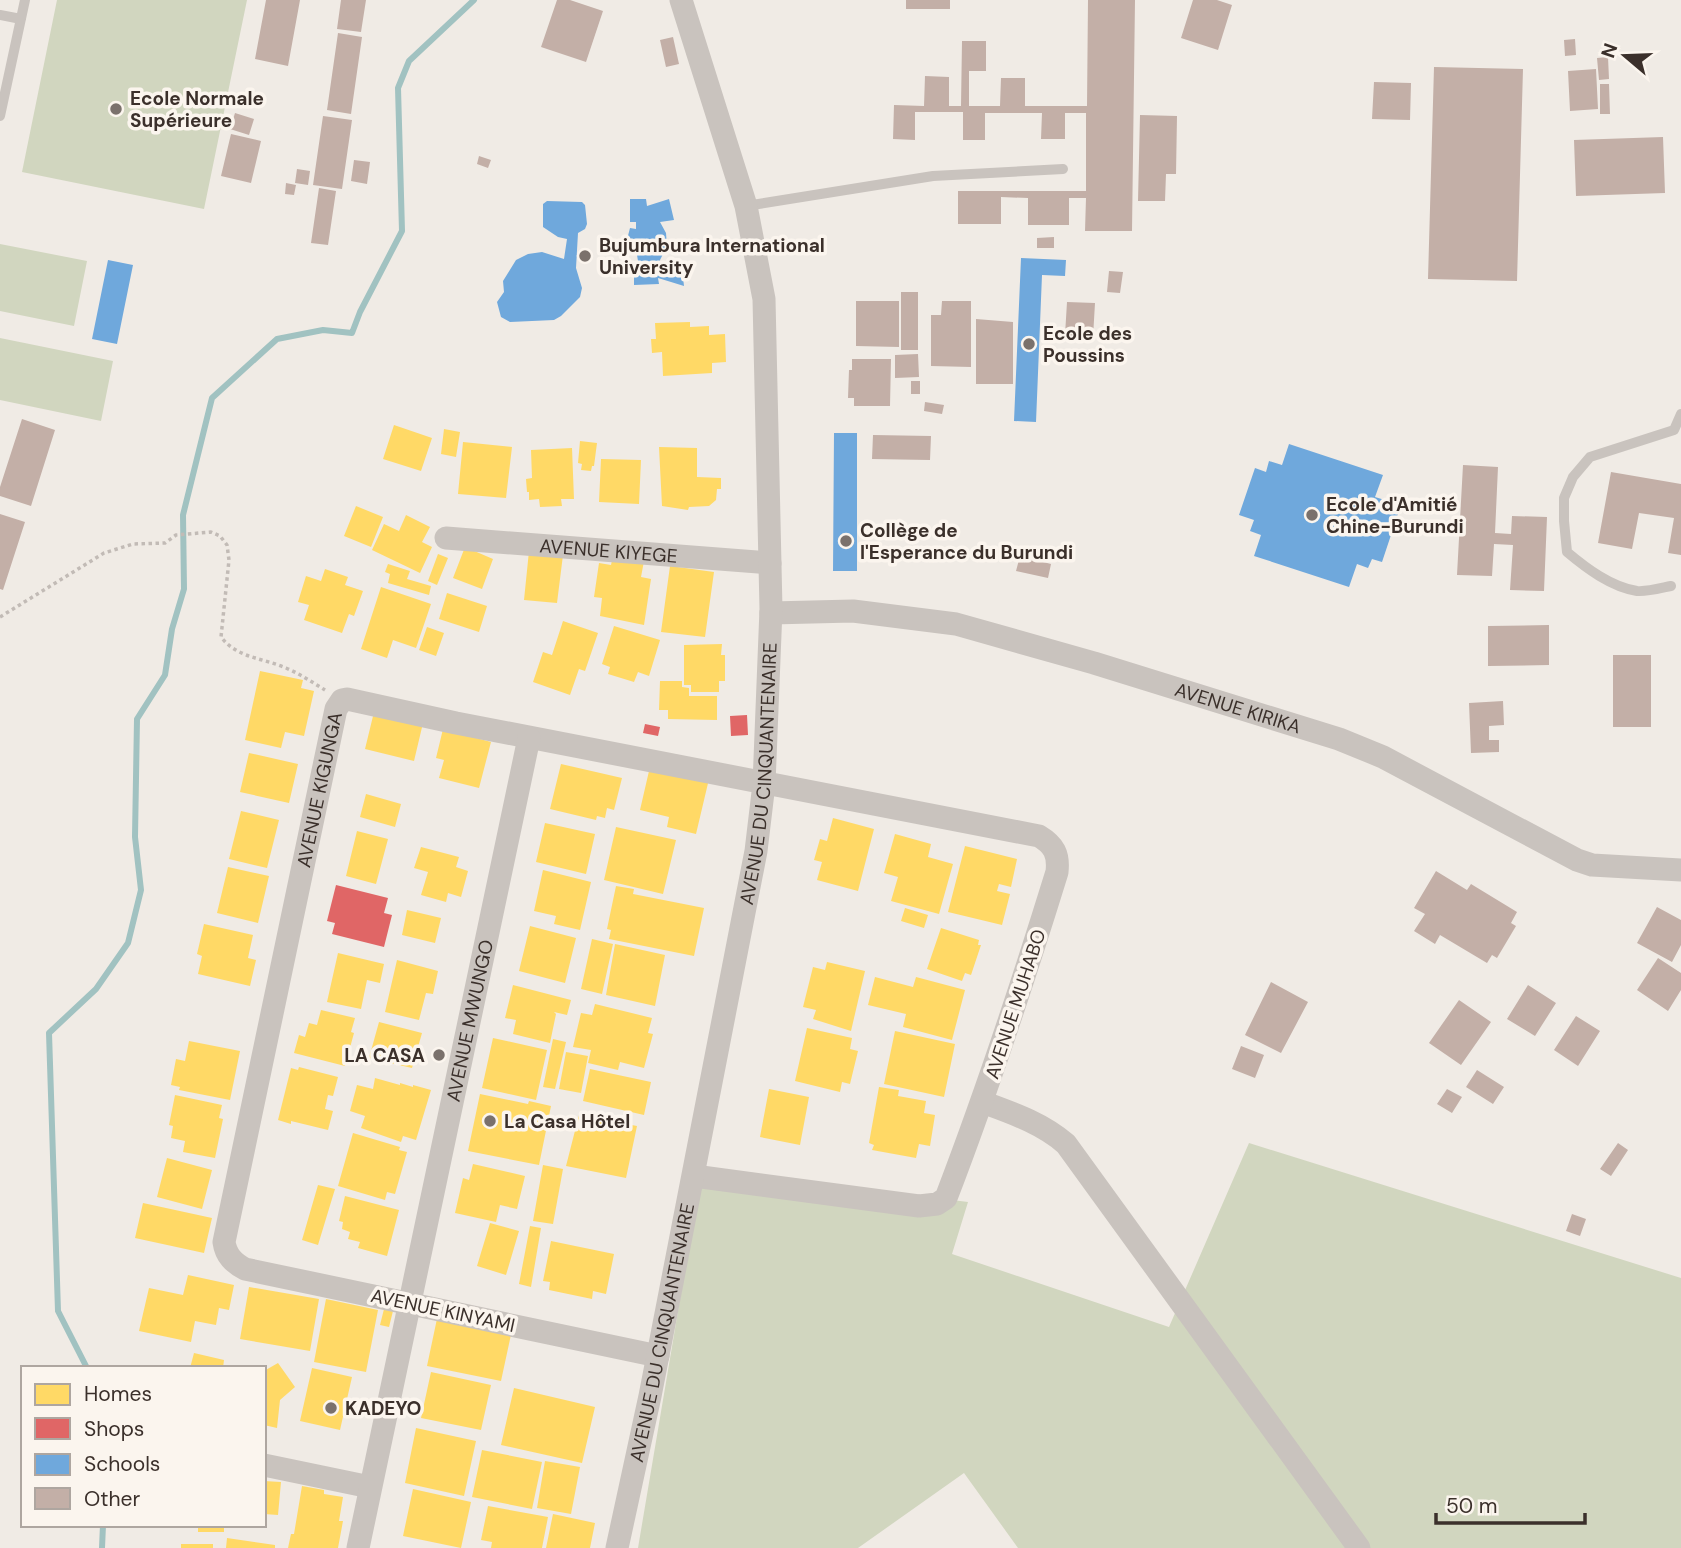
<svg xmlns="http://www.w3.org/2000/svg" width="1681" height="1548" font-family="'DM Sans',sans-serif">
	<rect width="100%" height="100%" fill="#f0ebe5"/>
	<!-- green -->
	<path fill="#d1d6bf" d="M57 0H247L204 209 22 172Z
		M0 244 87 261 74 326 0 311Z
		M0 338 113 361 101 421 0 400Z
		M1249 1143 1681 1278V1548H1018L964 1473 858 1548H638L702 1169 968 1202 952 1254 1169 1327Z"/>
	<!-- homes -->
	<path fill="#ffd966" d="M690 322V327L709 326V335L725 334 726 362 712 363V373L663 376 662 352 652 353 651 339H656L655 323Z
		M394 425 432 438 421 471 383 459Z
		M444 429 460 432 456 457 441 454Z
		M580 441 597 443 594 466H592L591 471 581 470 582 464 578 463Z
		M463 442 512 447 506 498 458 494Z
		M659 447 697 448V477L721 478V489H717L716 500 709 506 689 507 688 510 662 506Z
		M572 448 574 499H561L562 506 540 507 539 499 529 500V492H527L526 479 532 478 531 450Z
		M601 459 641 460 639 504 599 502Z
		M356 506 383 517 371 547 344 536Z
		M406 515 430 527 422 542 432 547 420 573 372 550 384 524 399 531Z
		M465 547 493 559 482 589 453 578Z
		M529 551 563 555 557 603 524 600Z
		M438 554 448 558 437 585 428 581Z
		M613 556 644 561 641 577 651 579 644 625 600 616 602 598 594 597 599 563 611 565Z
		M388 564 410 571 407 579 431 586 429 595 388 583 390 574 385 572Z
		M670 566 714 572 705 637 661 632Z
		M325 569 348 577 345 585 363 591 354 616 349 614 342 633 304 620 309 605 298 602 306 576 321 581Z
		M381 587 431 604 416 648 393 640 387 658 361 649Z
		M447 593 487 606 479 632 439 619Z
		M563 621 598 633 585 671 579 669 570 695 533 682 543 652 552 655Z
		M614 626 660 640 649 676 638 672 634 682 608 674 610 667 602 664Z
		M427 627 444 633 436 656 419 650Z
		M722 644 721 655H725V681H719V692H691V685H684V645Z
		M260 671 303 680 301 688 314 691 304 736 285 732 281 748 245 740Z
		M660 681H682V687L689 688V696H717V720L668 719V710H659Z
		M374 712 423 723 414 761 365 749Z
		M443 729 491 742 479 788 439 778 444 760 436 758Z
		M249 753 298 764 289 803 240 792Z
		M561 764 622 778 614 810 607 808 605 818 597 816 596 820 550 809Z
		M649 771 709 779 696 834 667 827 669 817 640 810Z
		M366 794 401 804 395 827 360 817Z
		M241 811 279 820 267 868 229 859Z
		M833 818 874 829 858 891 817 880 822 862 814 860 820 839 827 841Z
		M545 823 595 834 586 874 536 862Z
		M616 827 676 840 663 894 604 880Z
		M357 831 388 839 376 884 346 876Z
		M895 834 931 844 928 857 953 864 939 914 891 901 898 877 884 873Z
		M965 846 1017 859 1011 887 999 884 997 891 1010 894 1002 925 948 912Z
		M421 847 459 857 456 867 468 871 461 897 448 893 446 902 421 895 428 872 414 868Z
		M228 867 269 876 258 923 217 913Z
		M543 870 591 882 580 930 554 924 556 916 534 911Z
		M616 886 634 889 633 894 704 908 694 956 609 939 611 930 607 929Z
		M905 908 928 915 924 928 901 921Z
		M407 910 441 918 435 943 402 935Z
		M204 924 253 935 248 958 256 960 250 986 198 974 202 956 197 954Z
		M530 926 576 938 565 983 519 971Z
		M941 928 979 940 978 945H981L971 975 965 973 962 981 927 969Z
		M592 939 613 944 602 994 581 989Z
		M615 944 665 955 655 1006 606 995Z
		M338 953 384 964 380 983 367 980 361 1009 327 1002Z
		M397 960 438 971 433 994 426 993 419 1020 385 1012Z
		M827 962 865 971 851 1031 813 1019 816 1010 803 1007 813 967 825 970Z
		M875 977 913 987 916 977 965 990 952 1040 903 1027 906 1014 868 1005Z
		M513 985 571 1000 567 1015 554 1012 556 1014 550 1043 513 1034 516 1020 505 1018Z
		M595 1004 652 1018 648 1033 653 1034 644 1068 620 1062 618 1070 588 1063 591 1050 573 1047 581 1013 592 1015Z
		M321 1010 355 1018 351 1032 354 1033 345 1066 294 1053 299 1035 305 1037 309 1023 317 1025Z
		M379 1022 422 1033 412 1068 369 1058Z
		M807 1028 852 1038 850 1049 858 1051 850 1084 842 1082 840 1092 795 1081Z
		M895 1031 955 1044 944 1097 884 1084Z
		M493 1038 547 1050 536 1100 482 1088Z
		M553 1039 566 1042 555 1089 543 1087Z
		M189 1041 240 1051 230 1100 179 1090 180 1087 171 1085 176 1059 185 1061Z
		M566 1052 588 1056 581 1093 559 1089Z
		M299 1067 338 1077 333 1096 328 1095 325 1109 333 1111 328 1130 291 1121V1124L278 1120 291 1068 298 1070Z
		M590 1069 651 1082 644 1115 583 1101Z
		M375 1078 400 1085V1083L413 1087V1085L431 1090 416 1140 403 1136 401 1142 361 1128 365 1116 350 1111 357 1085 373 1089Z
		M879 1087 899 1090 898 1096 926 1101 924 1113 935 1115 930 1146 919 1144 916 1158 872 1150 874 1145 869 1143Z
		M769 1089 809 1097 800 1145 760 1137Z
		M480 1094 528 1104 529 1101 551 1106 539 1165 468 1151Z
		M175 1095 222 1105 219 1118 223 1119 215 1158 183 1152 185 1141 171 1138 173 1126 169 1125Z
		M579 1115 637 1126 626 1178 566 1166Z
		M353 1133 400 1147 399 1150 407 1152 395 1194 387 1192 385 1200 338 1186Z
		M167 1158 212 1170 202 1209 157 1197Z
		M473 1164 525 1176 517 1209 500 1205 496 1222 455 1213 463 1178 469 1180Z
		M543 1165 563 1169 553 1224 533 1221Z
		M318 1185 335 1189 318 1245 302 1240Z
		M345 1196 399 1210 387 1256 358 1248 360 1242 348 1239 350 1232 342 1229 343 1222 339 1221Z
		M143 1203 212 1218 204 1253 135 1238Z
		M490 1223 519 1231 506 1275 477 1266Z
		M530 1226 541 1228 531 1287 519 1284Z
		M551 1241 614 1254 606 1294 593 1291 592 1299 549 1290 550 1282 543 1281Z
		M188 1275 234 1285 229 1310 219 1308 216 1325 195 1321 191 1342 139 1331 149 1288 183 1295Z
		M249 1287 319 1299 310 1351 240 1339Z
		M326 1299 378 1310 366 1372 314 1362Z
		M385 1305 394 1307 389 1327 380 1325Z
		M438 1314 512 1330 501 1381 427 1366Z
		M194 1353 224 1360 223 1368H190Z
		M278 1363 295 1387 280 1400 277 1428 264 1425V1371Z
		M312 1368 352 1377 340 1430 300 1421Z
		M431 1372 491 1385 481 1430 421 1418Z
		M514 1388 595 1407 582 1463 501 1445Z
		M416 1428 476 1441 464 1496 405 1483Z
		M482 1450 542 1462 532 1509 472 1497Z
		M545 1461 580 1467 571 1514 537 1508Z
		M264 1481 281 1482 278 1515 264 1514Z
		M302 1486 324 1490V1494L343 1497 339 1521H343L338 1548H288L291 1534H294Z
		M413 1489 471 1502 461 1548 403 1536Z
		M488 1506 548 1517 542 1548H491L492 1542 481 1540Z
		M553 1514 595 1523 590 1548H546Z
		M198 1525H224V1532H198Z
		M227 1538 275 1545V1548H226Z
		M181 1544H213V1548H181Z"/>
	<!-- shops -->
	<path fill="#e06666" d="M747 715 748 735 731 736 730 716Z
		M645 724 660 727 658 736 643 733Z
		M336 885 388 898 384 913 392 915 384 947 332 934 335 923 327 921Z"/>
	<!-- schools -->
	<path fill="#6fa8dc" d="M630 199H646L647 206 669 199 674 220 660 222 666 233 667 246 659 262 681 260 684 286 658 278 659 284 634 285V262L638 261 637 255H623L630 228 636 229V222H630Z
		M547 201 582 202 585 205 587 224 585 229 578 233 576 268 582 288 580 297 561 316 554 320 510 322 501 317 497 302 504 292 503 281 516 260 528 254 542 252 564 259 567 239 558 237 543 227V204Z
		M1021 258 1066 260 1065 276 1042 275 1036 422 1014 421Z
		M108 260 133 265 117 344 92 339Z
		M834 433H857V571H833Z
		M1289 444 1383 475 1375 497 1388 501 1385 510 1398 514 1382 562 1372 559 1368 568 1357 564 1349 587 1254 556 1261 535 1250 531 1254 520 1239 515 1255 468 1266 472 1269 461 1282 465Z"/>
	<g fill="none" stroke-linecap="round" stroke-linejoin="round">
		<!-- stream -->
		<path stroke="#a1c2c1" stroke-width="6" d="M87 1368 58 1311 49 1033 96 989 128 943 141 890 135 837 137 719 165 675 172 629 184 589 183 515 212 398 277 339 323 330 352 333 360 312 402 231 398 88 409 61 474 0
			M102 1548 103 1525"/>
	</g>
	<!-- building -->
	<path fill="#c3afa7" d="M266 0H300L288 66 255 59Z
		M341 0H366L361 32 337 29Z
		M557 0H570L603 11 586 62 541 47Z
		M906 0H950V9H906Z
		M1088 0H1135L1132 231H1085L1086 198H1069V225H1028V198L1001 197V224H958V191H1086V113H1065V139H1041L1042 113H985V140H963V112H915V140L893 139 894 105 924 106 925 76 949 77V106H961L962 41H986V71H969V106H1000L1001 78H1025V106H1087Z
		M1193 0H1217L1232 5 1218 50 1181 38Z
		M338 33 362 37 351 114 327 110Z
		M673 37 679 64 666 67 660 40Z
		M1575 39 1576 55 1565 56 1564 40Z
		M1608 57 1609 79 1599 80 1597 58Z
		M1434 67 1523 69 1517 281 1428 279Z
		M1596 69 1598 109 1570 111 1568 71Z
		M1374 82 1411 83 1410 120 1372 119Z
		M1600 84H1609L1610 114H1600Z
		M235 113 254 119 249 135 230 129Z
		M1140 115 1177 116 1176 174H1166L1165 201H1138Z
		M323 116 352 120 342 189 313 185Z
		M231 134 261 141 251 183 221 176Z
		M1663 137 1665 193 1576 196 1574 140Z
		M479 156 491 160 488 168 477 164Z
		M354 160 370 162 367 184 351 181Z
		M297 169 310 171 308 185 295 183Z
		M286 183 296 185 294 195 285 194Z
		M319 188 336 191 328 245 311 243Z
		M1054 237V248H1037V238Z
		M1109 271 1123 272 1120 293 1107 292Z
		M901 292H918V350H901Z
		M856 301H899V347L856 346Z
		M942 301H971V367L931 366V315H941Z
		M1067 302 1095 303 1093 337 1065 335Z
		M976 319 1013 322V384H976Z
		M918 354 919 377 895 378V355Z
		M852 359H891L890 406H854V398H848L849 370H852Z
		M911 381H920V394H911Z
		M925 402 944 405 942 414 924 411Z
		M22 419 55 430 31 506 0 496V487Z
		M873 435 931 436 930 460 872 459Z
		M1463 465 1498 467 1495 533 1511 534 1512 516 1547 517 1544 591 1510 590 1513 545 1494 544 1492 576 1457 575Z
		M1611 472 1681 484V555L1668 553 1674 518 1639 513 1632 549 1598 543Z
		M0 514 25 522 3 590 0 589Z
		M1020 556 1051 564 1048 578 1016 571Z
		M1549 625V665L1488 666V626Z
		M1613 655H1651V727H1613Z
		M1503 701 1504 725 1489 726V740H1499V752L1471 753 1469 703Z
		M1436 871 1467 890 1471 884 1517 912 1511 923 1516 926 1497 958 1492 955 1487 963 1440 935 1435 944 1414 931 1425 914 1414 908Z
		M1657 907 1681 920V945L1672 962 1637 943Z
		M1658 958 1681 973V990L1668 1011 1637 990Z
		M1271 982 1308 1002 1281 1053 1245 1035Z
		M1528 985 1556 1003 1535 1036 1507 1019Z
		M1459 1000 1491 1022 1461 1065 1429 1043Z
		M1576 1016 1600 1031 1578 1066 1554 1050Z
		M1241 1046 1264 1055 1255 1078 1232 1069Z
		M1477 1070 1504 1087 1493 1104 1466 1087Z
		M1447 1089 1462 1097 1452 1113 1437 1104Z
		M1618 1143 1628 1150 1611 1176 1600 1169Z
		M1572 1214 1586 1219 1580 1236 1566 1231Z"/>
	<g fill="none" stroke-linecap="round" stroke-linejoin="round">
		<!-- path -->
		<path stroke="#c2bbb6" stroke-width="3.5" stroke-dasharray="3.5 3.5" stroke-linecap="butt" d="M0 617 104 553 133 544 165 543 176 535 211 532 220 536 227 545 229 560 221 637C237 658 263 658 286 668 300 674 312 682 325 690"/>
		<!-- service -->
		<path stroke="#c9c3be" stroke-width="10" d="M0 15 21 19
			M0 116 25 0
			M746 206 933 176 1063 169
			M1671 586C1661 588 1647 592 1637 591 1611 587 1586 568 1567 552L1564 521V498L1573 477 1590 457 1674 430 1681 414"/>
		<!-- minor -->
		<g stroke="#c9c3be" stroke-width="23">
			<path id="s1" d="M446 538 770 563"/>
			<path id="s2" d="M771 613 853 611 956 624 1094 663 1339 739 1383 757 1577 860 1592 865 1681 870"/>
			<path d="M982 1102C1012 1113 1042 1123 1066 1144L1359 1548"/>
			<path id="s3" d="M658 1356 245 1269C234 1263 226 1256 224 1242L336 709 342 700 347 699 456 723 1039 836C1054 845 1059 854 1057 872 1023 982 987 1091 946 1198L937 1204 919 1206 694 1176"/>
			<path d="M264 1465 370 1487"/>
			<path id="s4" d="M358 1548 529 738"/>
			<path id="s5" d="M617 1548 650 1396 756 851 764 784 771 609 764 299 746 206 681 0"/>
		</g>
	</g>
	<!-- markers -->
	<g fill="#7a716c" stroke="#fbf5ee" stroke-width="2.5">
		<circle cx="116" cy="109" r="7"/>
		<circle cx="585" cy="256" r="7"/>
		<circle cx="1029" cy="344" r="7"/>
		<circle cx="1312" cy="515" r="7"/>
		<circle cx="846" cy="541" r="7"/>
		<circle cx="439" cy="1055" r="7"/>
		<circle cx="490" cy="1121" r="7"/>
		<circle cx="331" cy="1408" r="7"/>
	</g>
	<g text-anchor="middle" stroke-width="7" stroke-linejoin="round" paint-order="stroke">
		<!-- poi labels -->
		<g font-size="19" font-weight="bold" fill="#3b302b" stroke="#fbf5ee" text-anchor="start">
			<text x="130" y="105">Ecole Normale<tspan x="130" dy="22">Supérieure</tspan></text>
			<text x="599" y="252">Bujumbura International<tspan x="599" dy="22">University</tspan></text>
			<text x="1043" y="340">Ecole des<tspan x="1043" dy="22">Poussins</tspan></text>
			<text x="1326" y="511">Ecole d'Amitié<tspan x="1326" dy="22">Chine-Burundi</tspan></text>
			<text x="860" y="537">Collège de<tspan x="860" dy="22">l'Esperance du Burundi</tspan></text>
			<text x="425" y="1062" text-anchor="end">LA CASA</text>
			<text x="504" y="1128">La Casa Hôtel</text>
			<text x="345" y="1415">KADEYO</text>
		</g>
		<!-- street labels -->
		<g font-size="19" fill="#3b302b" stroke="#fbf5ee">
			<text dy="7" stroke="none"><textPath href="#s1" startOffset="163">AVENUE KIYEGE</textPath></text>
			<text dy="7" stroke="none"><textPath href="#s2" startOffset="480">AVENUE KIRIKA</textPath></text>
			<text dy="7" stroke="none"><textPath href="#s5" startOffset="788">AVENUE DU CINQUANTENAIRE</textPath></text>
			<text dy="7" stroke="none"><textPath href="#s3" startOffset="920">AVENUE KIGUNGA</textPath></text>
			<text transform="translate(1015 1004) rotate(-72)" y="7">AVENUE MUHABO</text>
			<text dy="7" stroke="none"><textPath href="#s4" startOffset="539">AVENUE MWUNGO</textPath></text>
			<text transform="translate(443 1310) rotate(12)" y="7">AVENUE KINYAMI</text>
			<text dy="7" stroke="none"><textPath href="#s5" startOffset="220">AVENUE DU CINQUANTENAIRE</textPath></text>
		</g>
	</g>
	<!-- legend -->
	<rect x="21" y="1366" width="245" height="161" fill="#fbf5ee" stroke="#aea6a0" stroke-width="2"/>
	<rect x="35" y="1384" width="35" height="21" fill="#ffd966" stroke="#aea6a0" stroke-width="2"/>
	<text x="84" y="1401" font-size="21" fill="#3b302b">Homes</text>
	<rect x="35" y="1418" width="35" height="21" fill="#e06666" stroke="#aea6a0" stroke-width="2"/>
	<text x="84" y="1436" font-size="21" fill="#3b302b">Shops</text>
	<rect x="35" y="1454" width="35" height="21" fill="#6fa8dc" stroke="#aea6a0" stroke-width="2"/>
	<text x="84" y="1471" font-size="21" fill="#3b302b">Schools</text>
	<rect x="35" y="1488" width="35" height="21" fill="#c3afa7" stroke="#aea6a0" stroke-width="2"/>
	<text x="84" y="1506" font-size="21" fill="#3b302b">Other</text>
	<!-- north arrow -->
	<g transform="translate(1625 56) rotate(289)" stroke="#fbf5ee" stroke-width="5" paint-order="stroke">
	<path d="M0-5L12 26L0 18L-12 26Z" fill="#3b302b"/>
	<text y="-10" font-size="19" font-weight="bold" text-anchor="middle" fill="#3b302b">N</text>
	</g>
	<!-- scale -->
	<path d="M1436 1513v10h149v-10" fill="none" stroke="#3b302b" stroke-width="3.5"/>
	<text x="1446" y="1513" font-size="21" fill="#3b302b" stroke="#fbf5ee" stroke-width="5" paint-order="stroke">50 m</text>
</svg>
